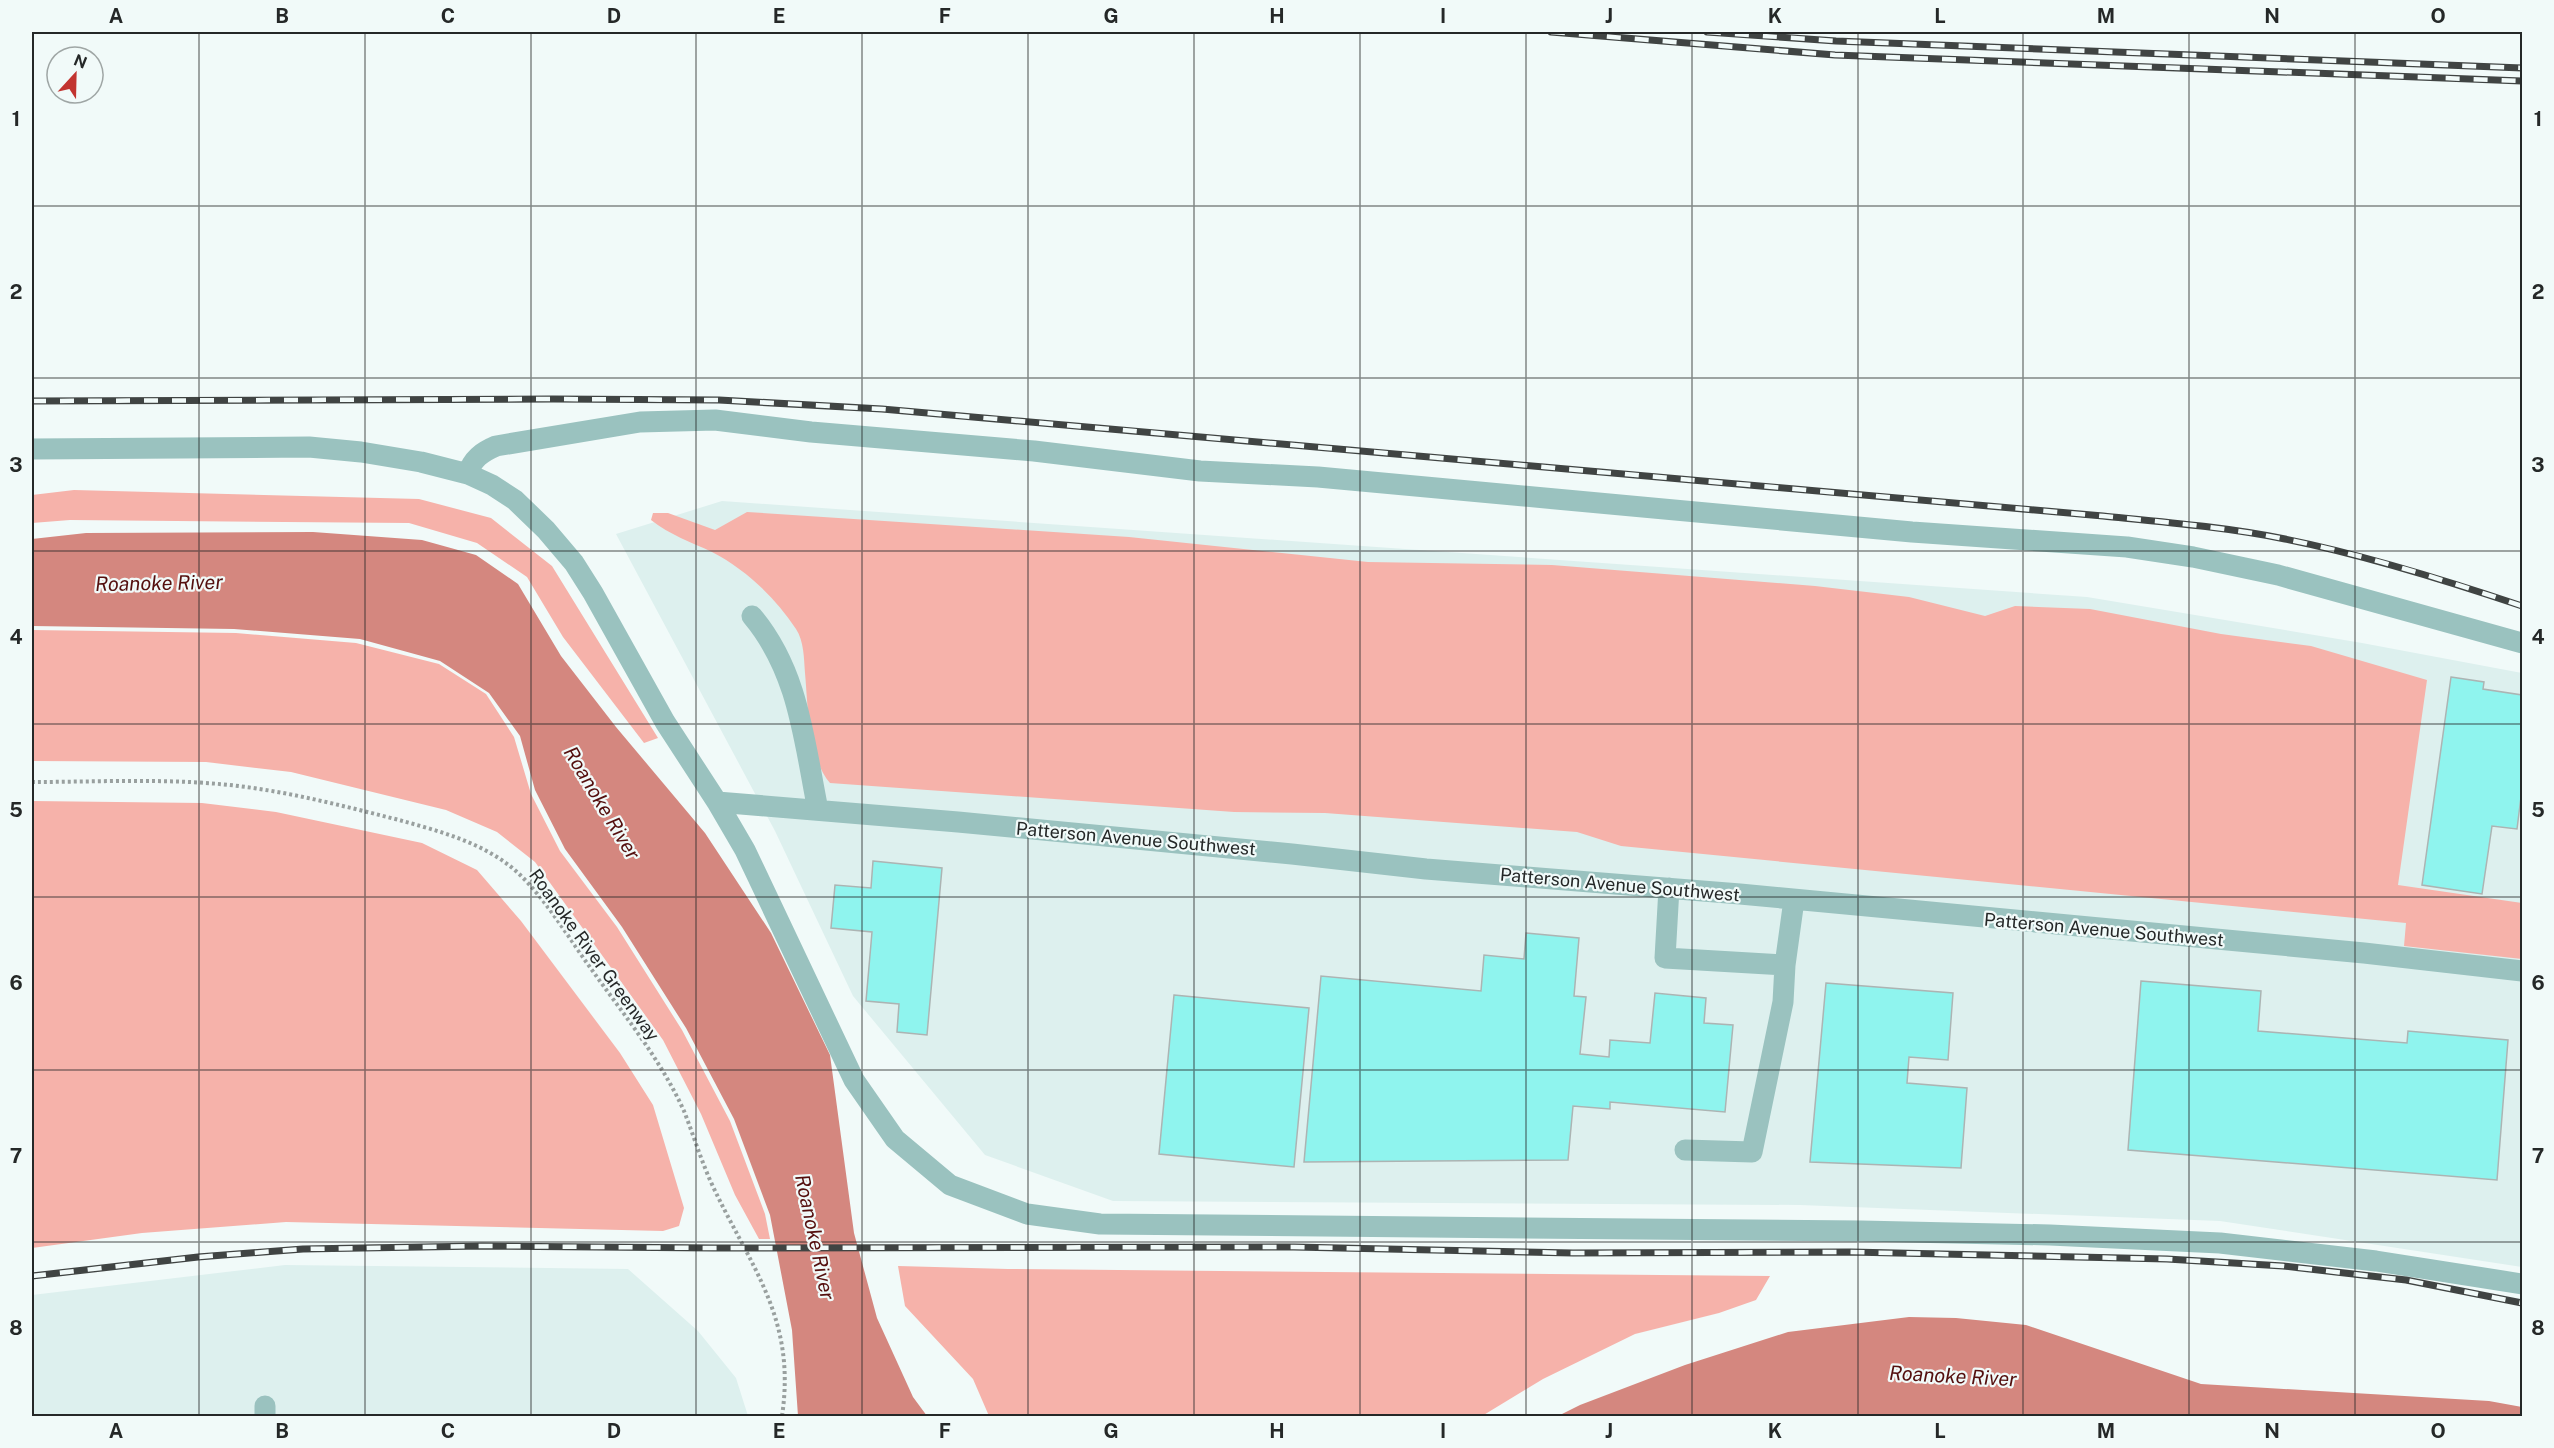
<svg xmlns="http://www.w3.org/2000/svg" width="2554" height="1448" font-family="'Public Sans',sans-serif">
	<rect width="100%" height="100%" fill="#f1faf9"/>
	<!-- built -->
	<path fill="#ddf0ee" d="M722 501 2087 597 2362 643 2522 673V1267L2220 1221 1800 1205 1113 1201 985 1155 853 996 775 831 616 534Z
		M285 1265 628 1269 698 1331 736 1378 748 1416H32V1295Z"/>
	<!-- green -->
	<path fill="#f6b2aa" d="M74 490 419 499 491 518 552 566 658 738 644 743 563 637 527 577 477 543 409 523 70 520 32 523V495Z
		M747 512 1129 537 1368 562 1552 565 1815 586 1909 597 1985 616 2015 606 2090 609 2221 634 2311 646 2427 680 2398 885 2522 903V959L2404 946 2406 923 1621 846 1577 832 1325 813 1234 812 830 783C808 758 808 706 805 673 804 659 804 641 796 629 775 597 745 569 712 552 691 542 670 535 651 520L653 513H668L715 530Z
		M32 630 236 633 356 643 439 664 486 694 514 737 531 794 560 851 617 927 682 1030 730 1121 765 1214 770 1239H759L735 1195 701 1114 663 1040 535 862 497 832 446 810 291 772 206 762 32 761Z
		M32 801 202 803 276 812 422 843 477 870 521 921 620 1053 653 1105 684 1208 679 1226 663 1231 286 1222 142 1233 32 1248Z
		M898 1266 1008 1269 1770 1276 1756 1300 1719 1313 1635 1334 1543 1379 1482 1416H989L973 1379 905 1306Z"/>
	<!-- water -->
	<path fill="#d4877f" d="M313 532 422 540 476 555 518 584 561 656 616 727 705 833 771 933 830 1055 854 1233 877 1318 913 1397 927 1416H798L792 1330 770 1215 734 1119 686 1028 622 927 565 849 535 790 520 736 489 693 440 661 360 639 234 629 32 626V539L86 533Z
		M1909 1317 1956 1318 2026 1325 2201 1384 2489 1401 2522 1407V1416H1558L1580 1405 1685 1365 1788 1332Z"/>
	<!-- building -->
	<path fill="#8ff4ee" stroke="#acb4b3" stroke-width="1.5" d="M2451 677 2484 682 2483 689 2522 695V789L2517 829 2492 826 2482 894 2422 885Z
		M873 861 942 868 927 1035 897 1032 899 1004 866 1001 872 932 831 928 835 885 871 888Z
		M1526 933 1579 938 1574 996 1586 997 1580 1054 1609 1057 1610 1040 1650 1043 1655 993 1706 998 1704 1023 1733 1025 1725 1112 1610 1102V1109L1573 1106 1568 1160 1304 1162 1321 976 1481 991 1484 955 1524 959Z
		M2141 981 2261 991 2258 1031 2407 1043 2408 1031 2508 1040 2497 1180 2128 1150Z
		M1826 983 1953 993 1948 1060 1909 1057 1907 1083 1967 1088 1961 1168 1810 1162Z
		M1174 995 1309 1008 1294 1167 1159 1154Z"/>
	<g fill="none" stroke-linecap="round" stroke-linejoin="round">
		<!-- path -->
		<path stroke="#99a09f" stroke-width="4" stroke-dasharray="3 3" stroke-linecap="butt" d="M32 782C89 782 148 779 206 783 271 787 336 804 399 820 439 831 485 843 517 872 546 899 568 937 592 970 624 1015 661 1060 684 1111 693 1134 700 1157 710 1180 748 1264 797 1316 782 1416"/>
		<!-- minor -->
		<path stroke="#9ac2bf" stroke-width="21" d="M32 449 309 447 361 452 421 462 468 474 492 485 515 500 546 530 574 563 593 593 665 722 717 802 745 850 854 1080 895 1139 950 1185 1027 1214 1100 1224 1861 1231 2050 1235 2220 1243 2376 1261 2522 1284
			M468 474C472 459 482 452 496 446L640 422 715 420 811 432 1034 451 1200 471 1318 477 1912 532 2127 547 2193 557 2278 575 2522 643
			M752 616C799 672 804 741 818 810
			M717 802 958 822 1292 854 1426 869 1740 894 2364 953 2522 971
			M1669 888 1665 958 1785 965 1794 900
			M1685 1150 1752 1152 1783 1002 1785 965
			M265 1416V1406"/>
		<defs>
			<path id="rail" d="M1551 32 1835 55 2522 81
				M1707 32 1836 41 2522 68
				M32 401 553 399 719 400 882 409 2103 516C2164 522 2225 527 2285 539 2365 555 2445 580 2522 606
				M32 1276 198 1257 303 1249 482 1246 714 1248 1294 1247 1573 1253 1850 1252 2167 1259 2283 1266 2406 1280 2522 1303"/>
		</defs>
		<!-- rail casing -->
		<use href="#rail" stroke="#404443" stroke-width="7"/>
		<!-- rail -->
		<use href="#rail" stroke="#f1faf9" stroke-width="4.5" stroke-dasharray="14" stroke-linecap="butt"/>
	</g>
	<!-- grid -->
	<path fill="none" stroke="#252828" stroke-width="1.5" stroke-opacity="0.55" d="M199 32V1416M365 32V1416M531 32V1416M696 32V1416M862 32V1416M1028 32V1416M1194 32V1416M1360 32V1416M1526 32V1416M1692 32V1416M1858 32V1416M2023 32V1416M2189 32V1416M2355 32V1416M32 206H2522M32 378H2522M32 551H2522M32 724H2522M32 897H2522M32 1070H2522M32 1242H2522"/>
	<g text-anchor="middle" stroke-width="4.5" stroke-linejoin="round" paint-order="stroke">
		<!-- street labels -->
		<g font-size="18" fill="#252828" stroke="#f1faf9">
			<text transform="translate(1136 839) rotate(5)" y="6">Patterson Avenue Southwest</text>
			<text transform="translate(1620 885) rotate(5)" y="6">Patterson Avenue Southwest</text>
			<text transform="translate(2104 930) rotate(5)" y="6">Patterson Avenue Southwest</text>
			<text transform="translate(594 955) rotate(54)" y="6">Roanoke River Greenway</text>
		</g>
		<!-- water labels -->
		<g font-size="20" font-style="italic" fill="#540f0e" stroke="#f1faf9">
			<text transform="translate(159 583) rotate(-1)" y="7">Roanoke River</text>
			<text transform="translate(602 803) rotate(59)" y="7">Roanoke River</text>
			<text transform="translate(815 1237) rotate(78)" y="7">Roanoke River</text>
			<text transform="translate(1953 1376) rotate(3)" y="7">Roanoke River</text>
		</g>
	</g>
	<!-- border -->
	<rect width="2554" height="1448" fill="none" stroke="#f1faf9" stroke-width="66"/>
	<!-- north arrow -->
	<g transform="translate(75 75) rotate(22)"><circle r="28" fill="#f1faf9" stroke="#9fa6a5" stroke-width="1.5"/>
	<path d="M0-4.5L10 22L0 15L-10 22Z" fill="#c23430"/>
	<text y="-9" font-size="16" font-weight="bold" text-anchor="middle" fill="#252828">N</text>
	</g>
	<rect x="33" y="33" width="2488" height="1382" fill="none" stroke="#252828" stroke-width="2"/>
	<g font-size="20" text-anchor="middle" font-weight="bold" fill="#252828">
		<text x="116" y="23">A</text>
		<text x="282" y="23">B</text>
		<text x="448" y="23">C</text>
		<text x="614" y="23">D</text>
		<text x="779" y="23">E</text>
		<text x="945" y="23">F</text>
		<text x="1111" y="23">G</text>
		<text x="1277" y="23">H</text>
		<text x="1443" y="23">I</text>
		<text x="1609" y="23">J</text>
		<text x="1775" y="23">K</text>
		<text x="1940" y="23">L</text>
		<text x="2106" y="23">M</text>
		<text x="2272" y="23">N</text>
		<text x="2438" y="23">O</text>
		<text x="16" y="126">1</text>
		<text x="2538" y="126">1</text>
		<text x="16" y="299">2</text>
		<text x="2538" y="299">2</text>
		<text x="16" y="472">3</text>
		<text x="2538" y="472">3</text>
		<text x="16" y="644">4</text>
		<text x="2538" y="644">4</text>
		<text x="16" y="817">5</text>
		<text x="2538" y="817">5</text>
		<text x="16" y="990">6</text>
		<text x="2538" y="990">6</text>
		<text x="16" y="1163">7</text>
		<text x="2538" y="1163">7</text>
		<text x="16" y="1335">8</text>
		<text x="2538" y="1335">8</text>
		<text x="116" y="1438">A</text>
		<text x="282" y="1438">B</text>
		<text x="448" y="1438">C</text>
		<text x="614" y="1438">D</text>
		<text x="779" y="1438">E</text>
		<text x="945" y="1438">F</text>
		<text x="1111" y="1438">G</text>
		<text x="1277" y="1438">H</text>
		<text x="1443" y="1438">I</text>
		<text x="1609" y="1438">J</text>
		<text x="1775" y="1438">K</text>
		<text x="1940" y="1438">L</text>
		<text x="2106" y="1438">M</text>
		<text x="2272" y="1438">N</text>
		<text x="2438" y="1438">O</text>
	</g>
</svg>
